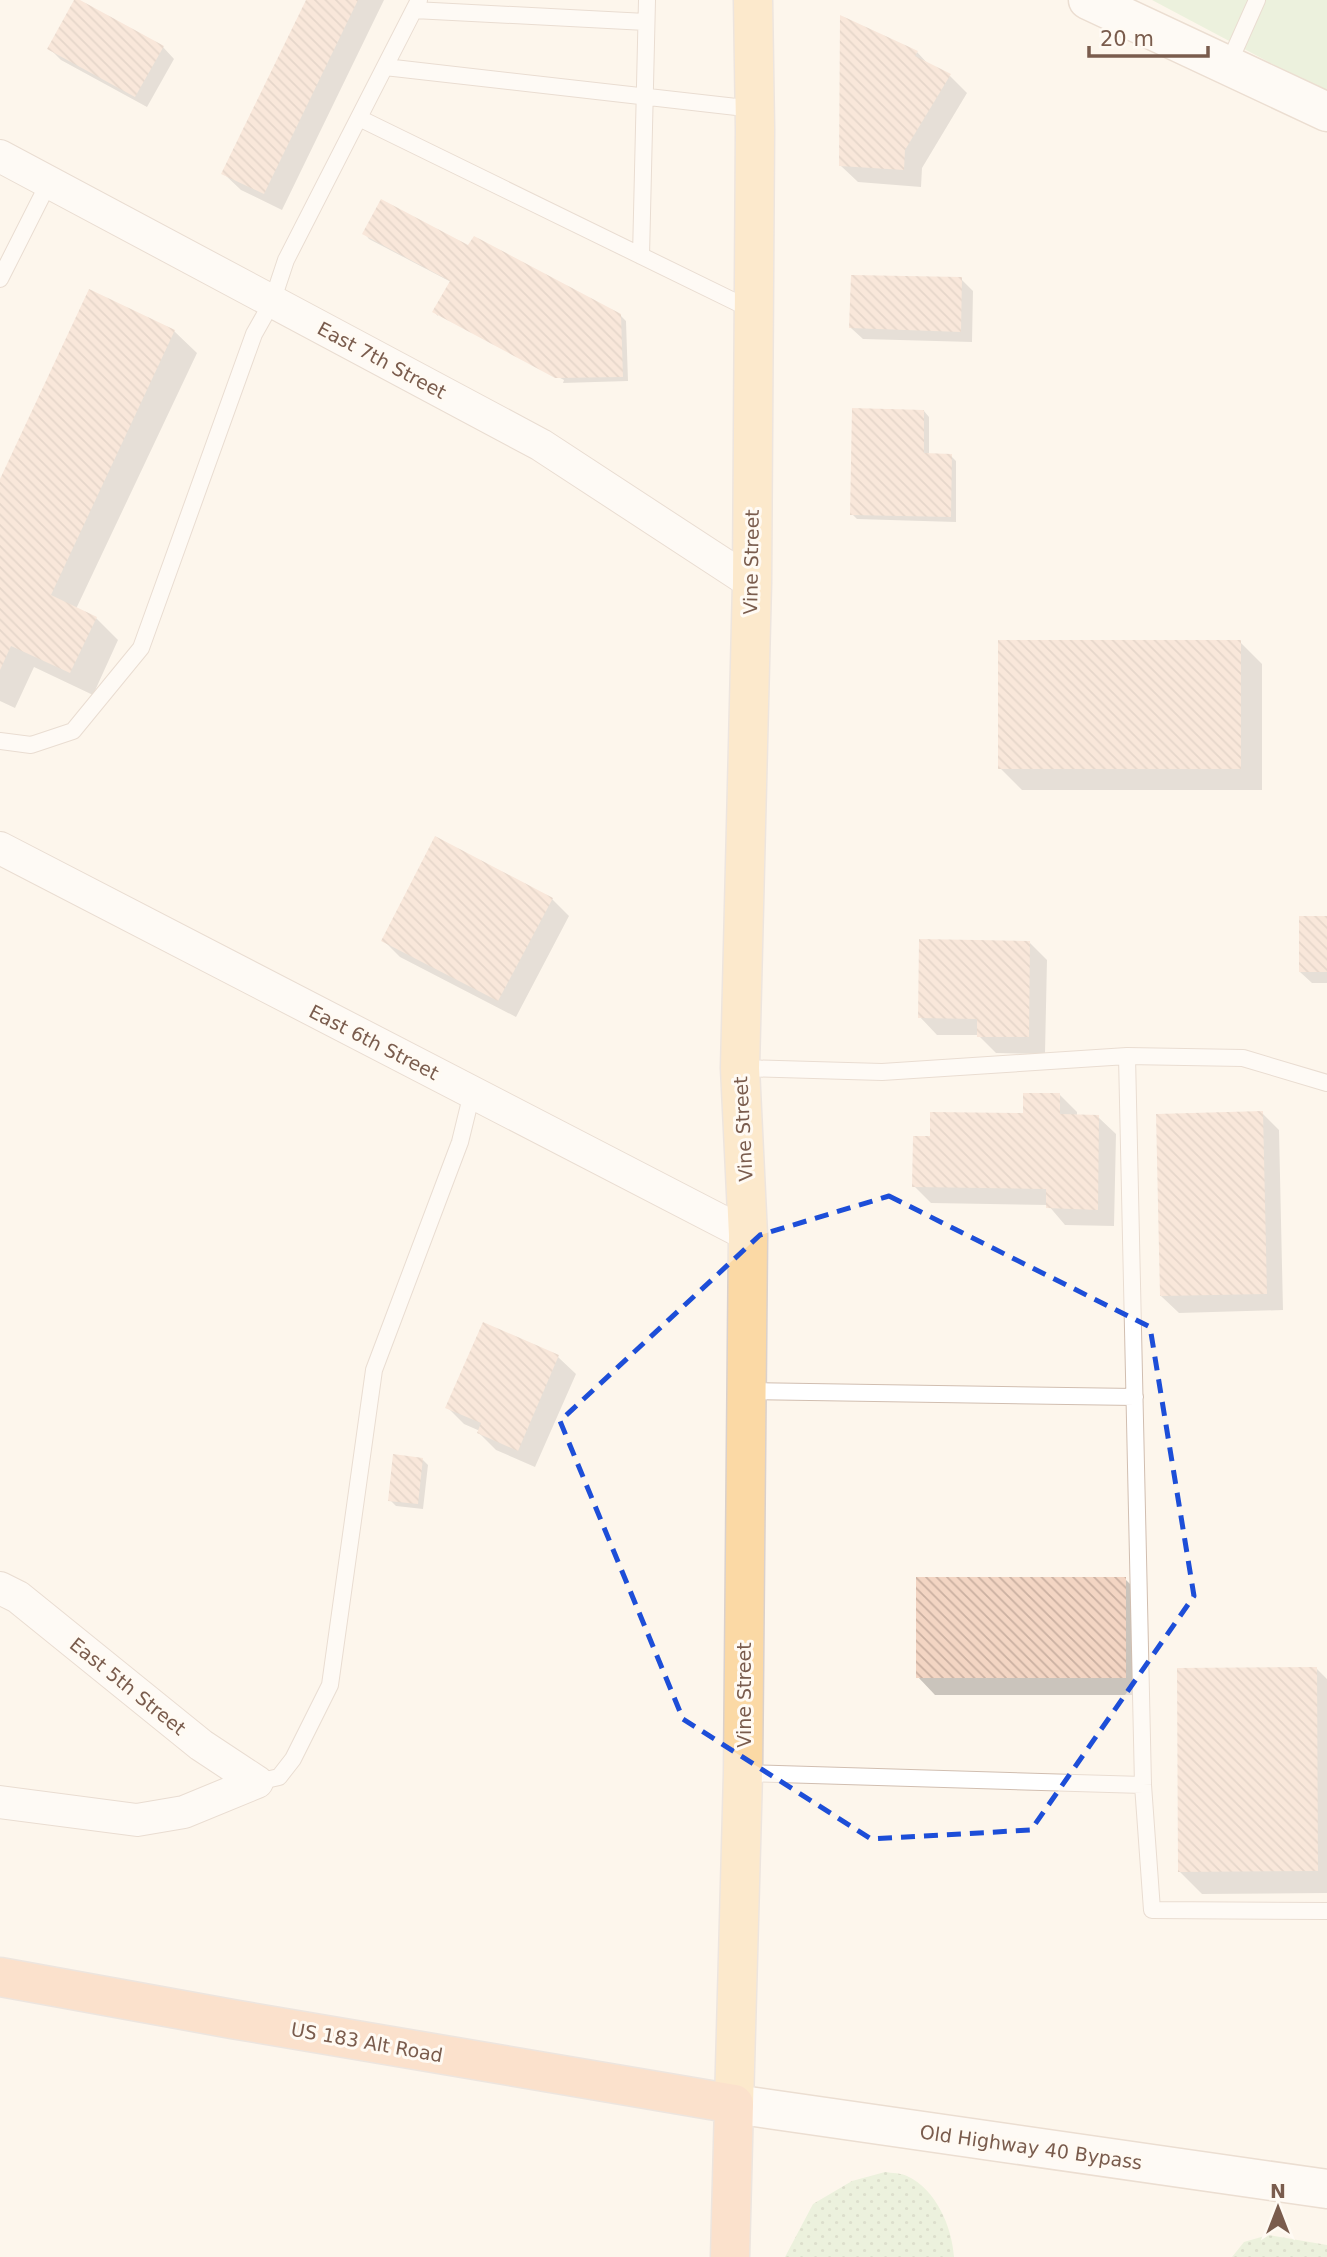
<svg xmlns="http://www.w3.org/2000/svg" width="1327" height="2257" font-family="'DejaVu Sans',sans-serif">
	<defs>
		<pattern id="grass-dots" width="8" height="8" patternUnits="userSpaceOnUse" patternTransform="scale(1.75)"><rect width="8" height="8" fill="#d8ecc9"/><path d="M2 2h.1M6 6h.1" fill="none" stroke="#b4c2a5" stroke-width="1.8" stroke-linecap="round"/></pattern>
		<pattern id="building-back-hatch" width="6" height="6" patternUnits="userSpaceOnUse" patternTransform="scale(1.75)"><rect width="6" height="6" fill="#f3d5c3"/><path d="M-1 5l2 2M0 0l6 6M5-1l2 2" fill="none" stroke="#cab0a1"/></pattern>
	</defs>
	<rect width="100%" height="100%" fill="#fdf6ec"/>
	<!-- grass -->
	<path fill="url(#grass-dots)" d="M885 2172C892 2173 901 2173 907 2176 936 2189 952 2227 954 2257H785L813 2204 852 2181Z
		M1268 2235 1327 2245V2257H1232L1244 2242Z"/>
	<!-- park -->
	<path fill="#d8ecc9" d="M1152 0H1327V93Z"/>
	<!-- shadow -->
	<path fill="#0003" d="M308 0H384L282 210 241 190 223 173Z
		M163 47 174 59 147 107 61 60 49 48Z
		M917 52 930 66 950 76 967 93 922 168 921 187 858 182 840 165Z
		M364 233 469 247 620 315 626 321 628 381 563 383 564 380 438 314V316L434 312 451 282 369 239Z
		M961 279 973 291 972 342 863 339 851 328Z
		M174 331 197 353 76 609 96 618 118 640 93 695 34 667 15 708 0 701V483Z
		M924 411 929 417V455L951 456 956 461V522L857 519 852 514Z
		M1240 642 1262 664V790H1022L1000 768Z
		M552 899 569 916 516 1017 400 957 383 940Z
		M1327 917V983H1312L1300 972Z
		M1030 943 1047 960 1045 1054 996 1053 978 1035H937L920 1017Z
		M1060 1095 1077 1112V1116L1098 1117 1116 1134 1114 1226 1065 1225 1048 1205 931 1203 914 1186 931 1138 1024 1115Z
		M1262 1113 1279 1130 1283 1310 1179 1313 1161 1296Z
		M484 1324 558 1357 576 1374 535 1467 496 1450 479 1433 480 1431 464 1424 447 1407Z
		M422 1459 428 1465 423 1509 396 1506 390 1500Z
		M1125 1579 1142 1596V1695H935L918 1677Z
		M1316 1668 1327 1679V1893L1202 1894 1180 1872Z"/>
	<!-- building -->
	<path fill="url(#building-back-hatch)" d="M74 0H80L164 46 135 97 47 49Z
		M306 0H358L264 194 221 174Z
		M840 15 918 51 915 56 951 74 905 150 904 170 839 166Z
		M381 199 468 245 474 236 621 314 623 377 555 378 432 312 450 281 362 234Z
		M851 275 962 277 961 332 849 328Z
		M89 289 175 330 51 595 97 617 70 673 11 646 0 670V479Z
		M852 408 924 410V453L952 454 951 517 850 515Z
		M998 640H1241V769H998Z
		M435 836 553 898 498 1001 381 941Z
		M1299 916H1327V972H1299Z
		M919 939 1030 941 1029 1037H977V1019L918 1018Z
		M1023 1093H1060V1114L1099 1115 1098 1210 1046 1208V1189L912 1187 913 1136H930V1112L1023 1113Z
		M1263 1111 1267 1294 1160 1296 1156 1114Z
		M483 1322 559 1355 518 1451 477 1433 481 1423 445 1408Z
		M393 1454 423 1458 418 1504 388 1501Z
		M916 1577H1126V1678H916Z
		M1317 1667 1318 1871 1178 1872 1177 1668Z"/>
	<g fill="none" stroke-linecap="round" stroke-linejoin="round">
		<defs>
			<path id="service" d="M414 10 646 22
				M1228 65 1257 0
				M385 67 754 109
				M359 118 752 310
				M641 256 647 0
				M0 279 49 182
				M0 741 31 745 73 731 141 648 254 334 272 302 286 260 419 0
				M1127 1056 1143 1785 1152 1910 1327 1911
				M740 1068 882 1072 1127 1056 1243 1058 1327 1083
				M747 1391 1135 1397
				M743 1773 1143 1785
				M257 1782 279 1777 293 1759 330 1685 374 1370 460 1142 472 1093"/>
			<path id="minor" d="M0 156 541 445 752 583
				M0 848 748 1235
				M0 1588 18 1597 201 1745 257 1782
				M0 1802 137 1820 184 1812 257 1782"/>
			<path id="secondary" d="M1088 0 1327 112
				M734 2104 1327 2189"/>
			<path id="primary" d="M734 2104 743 1773 748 1235 740 1068 752 583 755 129 753 0"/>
			<path id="trunk" d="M0 1977 232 2019 734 2104 730 2257"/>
		</defs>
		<!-- service casing -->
		<use href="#service" stroke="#d1beb0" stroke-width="18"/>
		<!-- minor casing -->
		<use href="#minor" stroke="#d1beb0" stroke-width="34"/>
		<!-- secondary casing -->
		<use href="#secondary" stroke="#d6c0b0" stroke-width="41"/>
		<!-- primary casing -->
		<use href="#primary" stroke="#dad1cd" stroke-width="41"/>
		<!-- trunk casing -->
		<use href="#trunk" stroke="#dad1cd" stroke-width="41"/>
		<!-- service -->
		<use href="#service" stroke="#fff" stroke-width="16"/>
		<!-- minor -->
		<use href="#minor" stroke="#fff" stroke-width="32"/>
		<!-- secondary -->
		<use href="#secondary" stroke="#fff" stroke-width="38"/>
		<!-- primary -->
		<use href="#primary" stroke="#fbd9a5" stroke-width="38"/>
		<!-- trunk -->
		<use href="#trunk" stroke="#f9c8a4" stroke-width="38"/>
	</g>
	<!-- marked area -->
	<path d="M0 0H1327V2257H0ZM889 1196 1150 1327 1194 1596 1031 1830 871 1839 683 1719 560 1421 760 1235Z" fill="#fdf6ec" fill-opacity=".55" fill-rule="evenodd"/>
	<path fill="none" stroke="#1d4ed8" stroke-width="5" stroke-dasharray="14 9" stroke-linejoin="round" d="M889 1196 1150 1327 1194 1596 1031 1830 871 1839 683 1719 560 1421 760 1235Z"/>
	<g text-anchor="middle" stroke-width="6" stroke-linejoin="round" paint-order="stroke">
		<!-- street labels -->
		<g font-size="19" fill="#7a5c4d" stroke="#fffaf3">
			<text transform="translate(382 360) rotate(28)" y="7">East 7th Street</text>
			<text transform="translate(751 562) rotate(-89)" y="7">Vine Street</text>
			<text transform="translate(374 1042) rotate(27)" y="7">East 6th Street</text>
			<text transform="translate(743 1129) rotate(-93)" y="7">Vine Street</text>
			<text transform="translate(128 1686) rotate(39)" y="7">East 5th Street</text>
			<text transform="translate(744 1695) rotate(-90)" y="7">Vine Street</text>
			<text transform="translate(367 2042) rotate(10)" y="7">US 183 Alt Road</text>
			<text transform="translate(1031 2147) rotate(8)" y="7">Old Highway 40 Bypass</text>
		</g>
	</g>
	<!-- north arrow -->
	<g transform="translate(1278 2208)" stroke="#fffaf3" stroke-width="5" paint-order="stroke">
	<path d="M0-5L12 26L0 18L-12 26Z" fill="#7a5c4d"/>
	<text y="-10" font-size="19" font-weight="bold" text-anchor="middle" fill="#7a5c4d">N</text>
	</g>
	<!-- scale -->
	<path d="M1089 46v10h119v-10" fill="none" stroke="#7a5c4d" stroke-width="3.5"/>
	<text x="1100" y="46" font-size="21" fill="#7a5c4d" stroke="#fffaf3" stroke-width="5" paint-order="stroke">20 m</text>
</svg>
